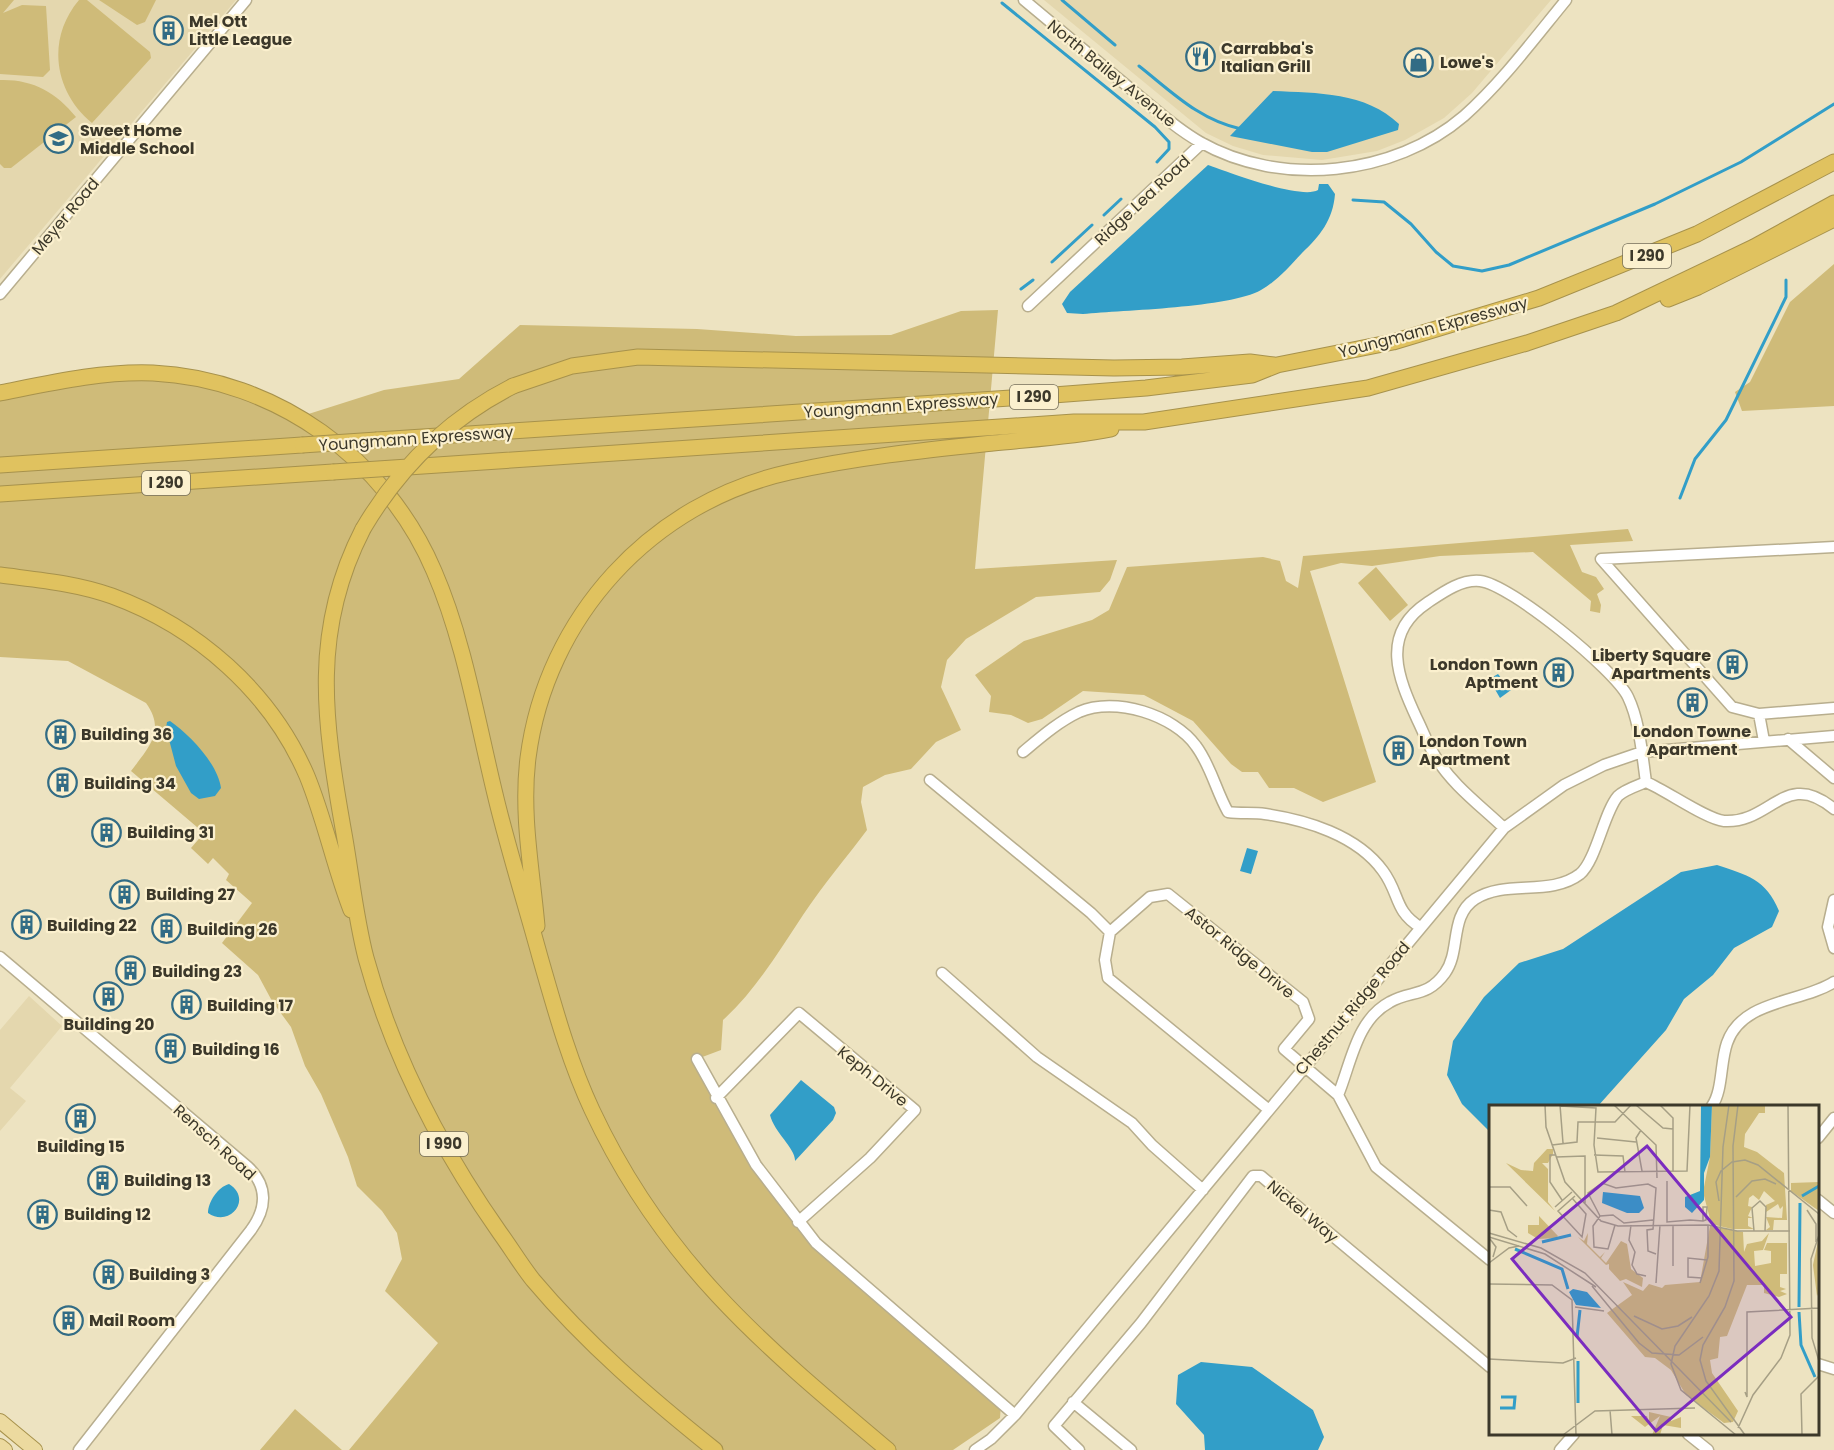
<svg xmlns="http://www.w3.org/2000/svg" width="1834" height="1450" font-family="Poppins,sans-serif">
	<rect width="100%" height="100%" fill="#ede3c1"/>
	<!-- built -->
	<path fill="#e4d7ae" d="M0 0H236L0 279Z
		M1044 0H1551L1472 93 1444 118 1405 140 1377 151 1322 160 1263 155 1233 146 1206 133Z
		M29 996 62 1026 10 1088 26 1101 0 1131V1030Z"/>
	<!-- green -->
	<path fill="#cfbb79" d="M0 0H14L3 13 22 5 46 6 50 70 43 77 0 74Z
		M79 0H87L150 52 151 58 92 123C54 92 46 39 79 0Z
		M99 0H156L145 22 137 25Z
		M0 80C32 79 56 92 76 117L11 168H4L0 164Z
		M1834 264V406L1742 411 1735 392 1750 382 1790 302Z
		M998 310 975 569 1117 560 1110 580 1100 592 1036 597 966 639 947 660 941 687 961 730 936 742 911 769 885 775 863 787 861 802 867 830C846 858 823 885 803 915 779 951 756 990 723 1020L721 1050 697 1059 716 1098 798 1222 1001 1403 1000 1418 953 1450H349L438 1343 385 1291 402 1259 397 1233 382 1211 357 1186 348 1157 321 1094 305 1066 291 1027 272 1001 258 975 222 943 252 903 226 880 229 874 213 858 208 864 191 848 204 833 131 771C149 747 166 731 146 703L68 661 0 657V393L171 375 299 417 384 390 459 379 520 325 697 329 796 336 891 335 961 311Z
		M1628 529 1633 541 1570 545 1582 572 1596 577 1604 589 1597 594 1601 605 1600 613 1590 611 1591 601 1533 552 1440 556 1372 566 1341 563 1310 571 1376 782 1323 802 1294 788H1269L1258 772H1242L1231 764 1193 721 1144 695 1083 691 1042 719 1028 723 1011 715 989 712 991 696 975 675 1024 641 1092 620 1109 610 1127 567 1263 557 1280 561 1286 581 1298 588 1303 556Z
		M1376 567 1408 605 1390 621 1358 583Z
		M295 1409 342 1450H260Z"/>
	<!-- water -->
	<path fill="#329ec8" d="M1273 91C1317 93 1366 92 1399 124L1398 130 1327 152H1312L1230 136Z
		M1208 165C1228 172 1301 200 1318 190L1319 184H1328L1335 194C1333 220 1320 236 1302 253 1290 266 1277 281 1261 290 1229 308 1124 310 1083 314L1067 313 1062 304 1070 292Z
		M1498 674 1511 690 1500 698 1489 679Z
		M170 721C189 734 218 764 221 788L215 796 199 799 191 793 176 766 166 728 167 722Z
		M1247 848 1258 851 1251 874 1240 871Z
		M1717 865C1747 875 1766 879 1779 911L1772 927 1734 948 1713 975 1684 999 1666 1030 1598 1106H1490V1132L1462 1104 1447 1075 1453 1041 1484 997 1519 963 1563 949 1681 872Z
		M801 1080 834 1107 836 1113 833 1120 795 1161C796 1149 774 1132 770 1115Z
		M229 1184C253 1199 230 1228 208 1213 208 1202 218 1187 229 1184Z
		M1201 1362 1252 1367 1313 1410 1324 1437 1318 1450H1205L1204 1435 1176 1404 1178 1375Z"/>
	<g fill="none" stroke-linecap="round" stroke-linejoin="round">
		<!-- stream -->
		<path stroke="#329ec8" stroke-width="3" d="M1062 0 1115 45
			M1002 3 1155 127 1169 142V149L1157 162
			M1139 66C1172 92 1199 120 1241 129
			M1353 200 1384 202 1411 224 1436 252 1453 266 1482 271 1509 265 1655 204 1741 162 1834 104
			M1104 215 1121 199
			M1052 262 1092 225
			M1021 289 1033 280
			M1680 498 1695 459 1726 420 1786 297V280"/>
		<defs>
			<path id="minor" d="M1024 0C1060 30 1096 60 1132 90 1154 108 1175 128 1200 142 1281 188 1394 176 1464 116 1502 82 1534 39 1566 0
				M0 294 246 0
				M1028 306 1202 143
				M1834 547 1601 559 1732 707 1759 714 1834 708
				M1759 714 1764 741
				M1788 739 1834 778
				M1023 752C1041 737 1058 722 1079 712 1115 696 1174 715 1196 746 1211 766 1216 791 1228 812 1241 814 1253 812 1265 814 1306 820 1357 835 1383 871 1400 894 1394 911 1420 927
				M930 780 1091 913 1110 932 1105 960 1108 978 1269 1110
				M1646 782C1667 791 1706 819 1724 821 1771 824 1785 768 1834 809
				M1834 900 1828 927 1834 948
				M1110 932 1150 897 1168 894 1303 1002 1309 1019 1284 1049 1338 1095 1376 1167 1490 1260
				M0 957 248 1167C268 1186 267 1208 251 1230L79 1450
				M942 973 1037 1057 1132 1123 1152 1145 1203 1190
				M697 1059 756 1165 816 1243 1015 1415
				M1338 1095C1351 1064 1356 1020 1390 1002 1411 990 1427 998 1445 973 1461 951 1449 916 1475 899 1506 879 1550 897 1580 874 1596 861 1604 812 1618 796 1624 790 1639 785 1646 782 1642 755 1640 722 1628 697 1615 670 1510 584 1480 581 1461 579 1442 593 1427 603 1380 634 1398 678 1417 719 1423 731 1428 745 1435 756 1451 784 1481 806 1504 828
				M716 1098 799 1013 915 1110 870 1158 798 1222
				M1712 1106C1723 1090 1720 1063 1727 1043 1742 999 1802 1003 1834 982
				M1818 1138 1834 1118
				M1818 1200 1834 1213
				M1818 1364 1834 1369
				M1073 1402 1131 1450
				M1688 1434 1708 1450
				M975 1450 991 1439 1015 1415 1504 828 1564 785 1604 765 1642 752 1834 736
				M1079 1450 1054 1426 1141 1323 1253 1176H1261L1490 1367
				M1560 1450 1574 1434"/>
			<path id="major" d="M0 1421 35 1450
				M0 1446 5 1450"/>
			<path id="highway" d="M1668 299 1698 287 1834 219
				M513 386 572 366 638 357 1114 368 1182 367 1250 362 1274 365
				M0 393C50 383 101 371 153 373 275 379 386 458 434 571 464 640 477 720 495 794 508 849 525 902 540 957 555 1009 569 1061 592 1110 663 1262 763 1345 888 1450
				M377 440 1027 397 1146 388 1252 375 1277 365 1393 342 1539 298 1697 234 1834 162
				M0 465 302 445
				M408 467 1074 422H1144L1368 388 1527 343 1616 313 1754 247 1834 203
				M0 494 333 472
				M363 529C311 630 324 720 343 828 351 871 355 916 366 958 393 1057 441 1149 500 1233 511 1248 521 1265 533 1280 586 1343 651 1399 715 1450
				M0 575C38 580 76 583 112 596 197 627 271 692 307 776 325 820 334 866 351 910
				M537 926C532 870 521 814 528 758 546 617 652 502 790 472 857 457 926 450 993 443 1033 439 1072 437 1111 429"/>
		</defs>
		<!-- minor casing -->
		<use href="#minor" stroke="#b8ae8e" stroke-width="13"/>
		<!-- major casing -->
		<use href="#major" stroke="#a7924c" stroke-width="16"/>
		<!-- highway casing -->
		<use href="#highway" stroke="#a7924c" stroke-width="17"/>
		<!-- minor -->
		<use href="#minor" stroke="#fff" stroke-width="10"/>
		<!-- major -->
		<use href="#major" stroke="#ecda9f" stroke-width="14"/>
		<!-- highway -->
		<use href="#highway" stroke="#e0c25f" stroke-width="15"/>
		<defs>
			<path id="highway-bridge" d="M302 445 377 440
				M333 472 408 467
				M363 529C400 466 448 419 513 386"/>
		</defs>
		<!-- highway-bridge casing -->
		<use href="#highway-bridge" stroke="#a7924c" stroke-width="17" stroke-linecap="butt"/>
		<!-- highway-bridge -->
		<use href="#highway-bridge" stroke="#e0c25f" stroke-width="15"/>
	</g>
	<!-- icons -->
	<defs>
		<symbol id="building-ring" viewBox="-11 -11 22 22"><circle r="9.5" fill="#fbf0ce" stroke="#326c85" stroke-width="1.5"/><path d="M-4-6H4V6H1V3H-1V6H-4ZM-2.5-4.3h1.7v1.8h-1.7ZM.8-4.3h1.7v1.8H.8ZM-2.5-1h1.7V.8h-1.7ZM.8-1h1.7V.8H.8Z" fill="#326c85"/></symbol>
		<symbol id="restaurant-ring" viewBox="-11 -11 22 22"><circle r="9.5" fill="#fbf0ce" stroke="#326c85" stroke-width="1.5"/><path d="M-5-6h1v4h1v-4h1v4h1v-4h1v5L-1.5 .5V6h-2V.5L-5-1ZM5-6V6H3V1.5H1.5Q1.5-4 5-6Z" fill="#326c85"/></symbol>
		<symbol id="shop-ring" viewBox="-11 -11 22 22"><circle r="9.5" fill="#fbf0ce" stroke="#326c85" stroke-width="1.5"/><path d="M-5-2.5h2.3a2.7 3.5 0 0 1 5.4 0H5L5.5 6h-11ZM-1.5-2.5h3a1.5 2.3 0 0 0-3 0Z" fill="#326c85"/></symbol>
		<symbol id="school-ring" viewBox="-11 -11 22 22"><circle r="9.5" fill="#fbf0ce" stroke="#326c85" stroke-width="1.5"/><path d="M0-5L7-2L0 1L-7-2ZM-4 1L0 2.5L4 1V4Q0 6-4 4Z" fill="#326c85"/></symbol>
	</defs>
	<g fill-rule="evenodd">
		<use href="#building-ring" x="152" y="14" width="33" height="33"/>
		<use href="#restaurant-ring" x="1184" y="40" width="33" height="33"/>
		<use href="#shop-ring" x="1402" y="46" width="33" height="33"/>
		<use href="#school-ring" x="42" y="122" width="33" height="33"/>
		<use href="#building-ring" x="1716" y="648" width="33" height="33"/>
		<use href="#building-ring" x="1542" y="656" width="33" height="33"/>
		<use href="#building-ring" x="1676" y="686" width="33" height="33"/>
		<use href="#building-ring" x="44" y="718" width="33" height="33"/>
		<use href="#building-ring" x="1382" y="734" width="33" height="33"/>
		<use href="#building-ring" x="46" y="766" width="33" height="33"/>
		<use href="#building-ring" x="90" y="816" width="33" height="33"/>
		<use href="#building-ring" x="108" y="878" width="33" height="33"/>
		<use href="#building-ring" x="10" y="908" width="33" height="33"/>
		<use href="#building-ring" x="150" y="912" width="33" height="33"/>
		<use href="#building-ring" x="114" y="954" width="33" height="33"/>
		<use href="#building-ring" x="92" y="980" width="33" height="33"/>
		<use href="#building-ring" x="170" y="988" width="33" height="33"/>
		<use href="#building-ring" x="154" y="1032" width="33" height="33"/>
		<use href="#building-ring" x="64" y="1102" width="33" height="33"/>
		<use href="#building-ring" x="86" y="1164" width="33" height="33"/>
		<use href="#building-ring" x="26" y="1198" width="33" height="33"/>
		<use href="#building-ring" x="92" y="1258" width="33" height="33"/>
		<use href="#building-ring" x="52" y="1304" width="33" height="33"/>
	</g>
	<g text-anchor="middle" stroke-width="4.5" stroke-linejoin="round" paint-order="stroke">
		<!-- shield labels -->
		<g fill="#fbf0ce" stroke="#756f5b" stroke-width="1.5">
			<rect x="1623" y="244" width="48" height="24" rx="4.5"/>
			<rect x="1010" y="385" width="48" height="24" rx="4.5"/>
			<rect x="142" y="471" width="48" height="24" rx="4.5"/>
			<rect x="420" y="1132" width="48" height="24" rx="4.5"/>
		</g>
		<g font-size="15" font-weight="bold" fill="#3c382a">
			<text x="1647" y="261">I 290</text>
			<text x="1034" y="402">I 290</text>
			<text x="166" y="488">I 290</text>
			<text x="444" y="1149">I 990</text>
		</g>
		<!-- poi labels -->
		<g font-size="16" font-weight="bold" fill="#3c382a" stroke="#fbf0ce" text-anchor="start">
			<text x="189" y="27">Mel Ott<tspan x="189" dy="18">Little League</tspan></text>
			<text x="1221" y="54">Carrabba's<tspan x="1221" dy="18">Italian Grill</tspan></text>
			<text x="1440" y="68">Lowe's</text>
			<text x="80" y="136">Sweet Home<tspan x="80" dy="18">Middle School</tspan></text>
			<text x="1711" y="661" text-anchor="end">Liberty Square<tspan x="1711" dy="18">Apartments</tspan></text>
			<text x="1538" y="670" text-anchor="end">London Town<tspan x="1538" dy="18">Aptment</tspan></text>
			<text x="1692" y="737" text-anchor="middle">London Towne<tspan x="1692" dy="18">Apartment</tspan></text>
			<text x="81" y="740">Building 36</text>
			<text x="1419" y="747">London Town<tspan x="1419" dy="18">Apartment</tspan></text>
			<text x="84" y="789">Building 34</text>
			<text x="127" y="838">Building 31</text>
			<text x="146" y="900">Building 27</text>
			<text x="47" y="931">Building 22</text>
			<text x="187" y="935">Building 26</text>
			<text x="152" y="977">Building 23</text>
			<text x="207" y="1011">Building 17</text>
			<text x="109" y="1030" text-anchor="middle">Building 20</text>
			<text x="192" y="1055">Building 16</text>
			<text x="81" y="1152" text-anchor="middle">Building 15</text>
			<text x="124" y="1186">Building 13</text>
			<text x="64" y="1220">Building 12</text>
			<text x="129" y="1280">Building 3</text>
			<text x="89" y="1326">Mail Room</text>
		</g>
		<!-- street labels -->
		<g font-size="16" fill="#3c382a" stroke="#fbf0ce">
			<text transform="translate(1112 73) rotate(39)" y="6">North Bailey Avenue</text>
			<text transform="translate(1142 200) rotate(-43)" y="6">Ridge Lea Road</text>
			<text transform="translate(65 216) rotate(-50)" y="6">Meyer Road</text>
			<text transform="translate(1433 327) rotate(-15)" y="6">Youngmann Expressway</text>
			<text transform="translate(901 405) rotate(-4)" y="6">Youngmann Expressway</text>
			<text transform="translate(416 438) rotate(-4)" y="6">Youngmann Expressway</text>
			<text transform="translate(1240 952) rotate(39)" y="6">Astor Ridge Drive</text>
			<text transform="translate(1352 1008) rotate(-50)" y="6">Chestnut Ridge Road</text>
			<text transform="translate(873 1076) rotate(39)" y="6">Keph Drive</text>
			<text transform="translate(215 1142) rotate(42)" y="6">Rensch Road</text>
			<text transform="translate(1303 1211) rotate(40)" y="6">Nickel Way</text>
		</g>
	</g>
	<!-- overview -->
	<g transform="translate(1489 1105)">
		<rect width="330" height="330" fill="#ede3c1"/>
		<path d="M223 0H276V8H270L256 29 255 42 268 47 295 68 298 115H285L284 125H277L281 122 277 112 293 113 294 101 291 104 289 99 277 107V100L286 96 275 86 270 95 264 90 260 93 259 101 263 102 259 111 264 113H259V121L265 124H243L226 120 221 114 214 87 221 52ZM58 44H64V49L59 58H53L59 64V97L66 106 17 58 32 65 44 66 45 58ZM330 77V106L302 86V78ZM50 111 69 131 67 133 49 134 39 128V120H50ZM221 121 254 127 255 147 258 139 273 136 280 128 274 145 265 146 266 161 282 158V146L275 145 278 138H298V169H291V182L297 184 291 186 298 189 290 192 275 188V180H258L238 231 231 232 229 253 221 255 223 268 249 306 244 317 235 318 197 290 182 265 166 253 156 252 118 208 143 190 134 177 154 186 160 179 173 183 176 180 211 177ZM99 128 98 139 111 152 116 147 112 153 117 158 132 136 138 139 142 164 154 173 153 182 137 174 131 176 120 164V159L117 160 89 132 95 136ZM330 132V187L328 191 324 160ZM160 307 182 312V316L192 312V323L174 320 171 330H163L171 311 156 322 142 311H158L160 317Z" fill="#cfbb79"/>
		<path d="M212 0H223L221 52 215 68V95L203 108 196 102V92L211 86ZM114 87 151 91 155 103 150 108H138L113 98ZM84 184 98 187 112 203 87 200 80 187Z" fill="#329ec8"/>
		<path fill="none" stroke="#329ec8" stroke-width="3" d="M313 91 330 81M53 137 82 130M26 144 73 164 79 184M310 202 311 98M310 207 312 240 326 272M88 232 91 205M89 256V298M11 303H25L26 292H12"/>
		<path fill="none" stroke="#a69f85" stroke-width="1.5" d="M56 0 57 22 76 77 112 116 129 121 219 120 248 126H301M71 0 74 38M125 0 167 40 168 73M147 0 174 23 184 24M171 0 184 13V66M240 0 234 42 230 166 220 191 186 241 182 259 192 285 247 330M249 0 244 41 245 176 236 202 214 240 211 255 217 276 256 330M71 1 107 3 105 40 109 67 198 66 201 0M152 25 147 33 153 66M108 33 147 37M63 40 88 37 89 17H126L142 0M66 50H61V77L73 95M105 50 134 51 136 67M67 52 96 51V100M178 76V117L201 115 214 116 217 115 218 102H214V116M0 82H21L38 101M247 92 263 76 276 74 287 79M83 93 97 109 93 132 69 106 86 91M230 96 227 77 232 66 243 57 256 55 269 60 330 109M66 102 83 87M0 105 12 107 19 125 28 132M318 105 327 119V137M111 111 99 88 113 78 127 83 159 79 167 83 164 124 158 125 159 146 167 149M126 120 119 144 105 142 104 121 111 111 124 110 135 118 164 115M142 120 140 135 146 147 143 160 148 169 157 171M184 120V161M265 126 263 103 271 96 277 102 276 126M0 128 52 143 96 168 242 317M330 130 322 154 323 233 330 256M0 132 56 149 107 182M1 134 7 142 4 152M0 158 20 143 30 141M213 173 199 172V153L218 155M167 178 171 120M211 178 219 152V120M0 179 63 180 83 195 87 330M103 181 150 238 163 248 190 250 214 232M330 198V225M86 202 115 206M145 211 173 224 189 221 203 212M0 254 74 258 87 253M256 287 258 292V207L330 203M121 305 123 330M249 323 264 290 292 253 301 230 299 0M74 330 106 306 206 303M313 330 312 289 330 271"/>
		<path fill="#7b2cbf" fill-opacity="0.15" stroke="#7b2cbf" stroke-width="3" d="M158 41 302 212 167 326 23 154Z"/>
		<rect width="330" height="330" fill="none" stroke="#3c382a" stroke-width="3"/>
	</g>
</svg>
